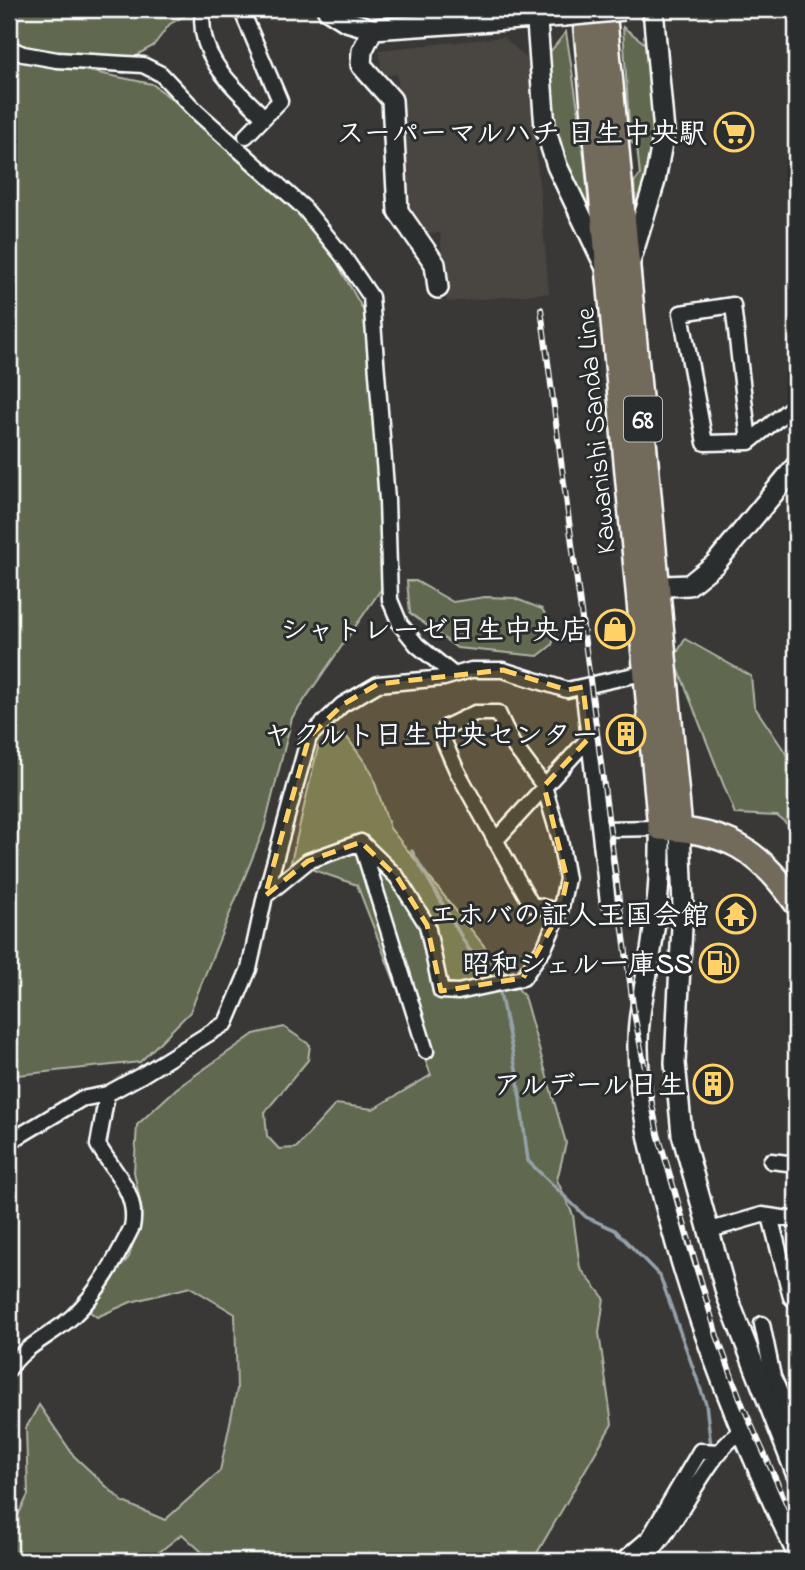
<svg xmlns="http://www.w3.org/2000/svg" width="805" height="1570" font-family="'Indie Flower','Klee One',sans-serif">
	<rect width="100%" height="100%" fill="#393837"/>
	<filter id="ink" filterUnits="userSpaceOnUse"><feTurbulence type="fractalNoise" baseFrequency=".0143" numOctaves="2"/><feDisplacementMap in="SourceGraphic" scale="14" xChannelSelector="R" yChannelSelector="G"/><feConvolveMatrix kernelMatrix="1 2 1 2 8 2 1 2 1" color-interpolation-filters="sRGB"/></filter>
	<g filter="url(#ink)">
		<!-- built -->
		<path fill="#4a4541" d="M504 37 528 60 549 293 447 302 440 233 424 234 413 226 397 74 382 75 379 50Z"/>
		<!-- green -->
		<path fill="#61694f" stroke="#b0b4a7" stroke-width="2" d="M14 9H190L186 15 170 24 153 46 140 53 125 73 25 58 152 84 300 196 371 324 391 575 292 718 264 829 190 1012 140 1062 9 1076V14Z
			M623 27 651 48 657 119 638 222 634 182 640 175 637 147 630 141Z
			M566 32 581 128 591 227 556 144 546 57Z
			M407 581H416L453 602 485 597 514 598 542 609 556 631 552 645 538 656 457 648 410 613Z
			M685 639 751 676 754 706 796 768V831L777 816 735 814 674 658Z
			M344 733 371 771 390 828 524 996 566 1143 557 1180 573 1215 580 1268 604 1298 599 1333 612 1424 537 1553 524 1561H212L182 1534 148 1561H9V1534L28 1495 26 1428 39 1405 74 1456 123 1502 165 1520 220 1471 237 1389 235 1314 190 1287 131 1302 97 1317 86 1309 129 1257 142 1211 134 1172 137 1125 177 1088 254 1034 284 1027 310 1045 308 1060 265 1112 267 1136 279 1149 296 1148 336 1104 373 1109 431 1075 357 885 291 862 318 747Z"/>
		<g fill="none" stroke-linecap="round" stroke-linejoin="round">
			<!-- stream -->
			<path stroke="#96a1aa" stroke-width="3.5" d="M412 851 468 948 496 981
				M499 988 517 1074 528 1161 586 1217 615 1230 660 1276 706 1404 711 1446"/>
			<defs>
				<path id="street" d="M203 9C196 57 233 86 264 117
					M241 9 280 101 246 136
					M440 9 441 24
					M9 48 23 54 57 60 143 65 161 74 197 112 304 208 343 256 371 297 387 500 390 600 400 624 417 645 454 675
					M749 442 733 305 681 313 705 443 749 442 796 404
					M583 687 608 903
					M475 713H498L512 743 544 786 560 840 567 879 560 912 531 904 457 771 442 737 446 727Z
					M600 829 660 828
					M495 841 589 738
					M361 842 397 877 427 925 441 991 458 992 523 978 545 946 560 912
					M361 843 426 1051
					M265 896 308 861 361 842
					M9 1142 81 1099 107 1094 142 1075 226 1023 249 969 265 896 309 737 342 705 378 684 444 678 471 670H503L567 690 652 671
					M771 1161 796 1164
					M770 1216 791 1297 796 1301
					M707 1231 762 1215 796 1220
					M762 1324 773 1377 786 1406V1416L774 1422
					M9 1369C25 1345 51 1336 72 1317 99 1292 116 1259 132 1227 139 1194 113 1171 98 1145L107 1094
					M622 1561 649 1538 700 1451 720 1452
					M642 1561C676 1532 709 1448 742 1432"/>
				<path id="secondary" d="M327 9 346 21 373 29 564 16
					M536 9 545 128 557 166 607 270
					M373 29 362 51 361 65 392 100 398 211 435 264 438 288
					M629 265 655 181 664 132 653 9
					M643 587 689 585 715 564 796 466
					M660 828C661 867 658 905 652 944 647 979 637 1013 638 1049 639 1106 653 1160 668 1215 699 1331 744 1443 796 1551
					M680 829 683 907 675 1063 682 1134 727 1296 796 1473"/>
				<path id="primary" d="M584 9 660 828C727 831 758 849 796 903
					M604 9 680 829"/>
			</defs>
			<!-- street casing -->
			<use href="#street" stroke="#fff" stroke-width="19"/>
			<!-- secondary casing -->
			<use href="#secondary" stroke="#fff" stroke-width="24"/>
			<!-- primary casing -->
			<use href="#primary" stroke="#fff" stroke-width="28"/>
			<!-- street -->
			<use href="#street" stroke="#2a2d2e" stroke-width="14"/>
			<!-- secondary -->
			<use href="#secondary" stroke="#2a2d2e" stroke-width="19"/>
			<!-- primary -->
			<use href="#primary" stroke="#726b5a" stroke-width="23"/>
			<defs>
				<path id="rail" d="M541 309 634 1013 658 1134 717 1336 743 1406 796 1525"/>
			</defs>
			<!-- rail casing -->
			<use href="#rail" stroke="#fff" stroke-width="6"/>
			<!-- rail -->
			<use href="#rail" stroke="#2a2d2e" stroke-width="3.5" stroke-dasharray="10" stroke-linecap="butt"/>
			<defs>
				<path id="secondary-bridge" d="M564 16 624 10"/>
			</defs>
			<!-- secondary-bridge casing -->
			<use href="#secondary-bridge" stroke="#fff" stroke-width="24" stroke-linecap="butt"/>
			<!-- secondary-bridge -->
			<use href="#secondary-bridge" stroke="#2a2d2e" stroke-width="19"/>
		</g>
	</g>
	<!-- marked area -->
	<path fill="#ffd166" fill-opacity="0.2" stroke="#ffd166" stroke-width="5" stroke-dasharray="14 9" stroke-linejoin="round" d="M503 670 567 690 583 687 589 738 544 786 567 879 560 912 523 978 441 991 427 925 397 877 361 842 308 861 265 896 309 737 342 705 378 684Z"/>
	<!-- icons -->
	<defs>
		<symbol id="supermarket-ring" viewBox="-11 -11 22 22"><circle r="9.5" fill="#2a2d2e" stroke="#ffd166" stroke-width="1.5"/><path d="M-6-5.5h2.5l.6 2H6L4.5 2H-2.5L-4.4-4H-6ZM-1.5 3.2a1.3 1.3 0 1 0 .1 0ZM3 3.2a1.3 1.3 0 1 0 .1 0Z" fill="#ffd166"/></symbol>
		<symbol id="shop-ring" viewBox="-11 -11 22 22"><circle r="9.5" fill="#2a2d2e" stroke="#ffd166" stroke-width="1.5"/><path d="M-5-2.5h2.3a2.7 3.5 0 0 1 5.4 0H5L5.5 6h-11ZM-1.5-2.5h3a1.5 2.3 0 0 0-3 0Z" fill="#ffd166"/></symbol>
		<symbol id="building-ring" viewBox="-11 -11 22 22"><circle r="9.5" fill="#2a2d2e" stroke="#ffd166" stroke-width="1.5"/><path d="M-4-6H4V6H1V3H-1V6H-4ZM-2.5-4.3h1.7v1.8h-1.7ZM.8-4.3h1.7v1.8H.8ZM-2.5-1h1.7V.8h-1.7ZM.8-1h1.7V.8H.8Z" fill="#ffd166"/></symbol>
		<symbol id="temple-ring" viewBox="-11 -11 22 22"><circle r="9.5" fill="#2a2d2e" stroke="#ffd166" stroke-width="1.5"/><path d="M0-6L5-2H3V0L6.5 2.5H4V6H1.5V3h-3V6H-4V2.5H-6.5L-3 0V-2H-5Z" fill="#ffd166"/></symbol>
		<symbol id="fuel-ring" viewBox="-11 -11 22 22"><circle r="9.5" fill="#2a2d2e" stroke="#ffd166" stroke-width="1.5"/><path d="M-5.5-6h7V0h2V4h1.3V-2.5L3-4.5l.8-.8L6-3V5H2.5V1h-1V6h-7ZM-4.2-4.7v3.2H.2V-4.7Z" fill="#ffd166"/></symbol>
	</defs>
	<g fill-rule="evenodd">
		<use href="#supermarket-ring" x="712" y="110" width="44" height="44"/>
		<use href="#shop-ring" x="593" y="607" width="44" height="44"/>
		<use href="#building-ring" x="604" y="712" width="44" height="44"/>
		<use href="#temple-ring" x="714" y="892" width="44" height="44"/>
		<use href="#fuel-ring" x="697" y="941" width="44" height="44"/>
		<use href="#building-ring" x="691" y="1062" width="44" height="44"/>
	</g>
	<g text-anchor="middle" stroke-width="6" stroke-linejoin="round" paint-order="stroke">
		<!-- shield labels -->
		<rect fill="#2a2d2e" stroke="#bfc0c0" stroke-width="2" x="624" y="396.5" width="38" height="45" rx="5"/>
		<g font-size="26" font-weight="bold" fill="#fff">
			<text x="643" y="428">68</text>
		</g>
		<!-- poi labels -->
		<g font-size="28" font-weight="bold" fill="#fff" stroke="#2a2d2e" text-anchor="end">
			<text x="707" y="142">スーパーマルハチ 日生中央駅</text>
			<text x="588" y="639">シャトレーゼ日生中央店</text>
			<text x="599" y="744">ヤクルト日生中央センター</text>
			<text x="709" y="924">エホバの証人王国会館</text>
			<text x="692" y="973">昭和シェル一庫SS</text>
			<text x="686" y="1094">アルデール日生</text>
		</g>
		<!-- street labels -->
		<g font-size="28" fill="#fff" stroke="#2a2d2e">
			<text transform="translate(594 431) rotate(-95)" y="10">Kawanishi Sanda Line</text>
		</g>
	</g>
	<!-- margin -->
	<rect width="805" height="1570" fill="none" stroke="#2a2d2e" stroke-width="35"/>
	<rect x="18" y="18" width="770" height="1535" fill="none" stroke="#fff" stroke-width="2.5" filter="url(#ink)"/>
</svg>
